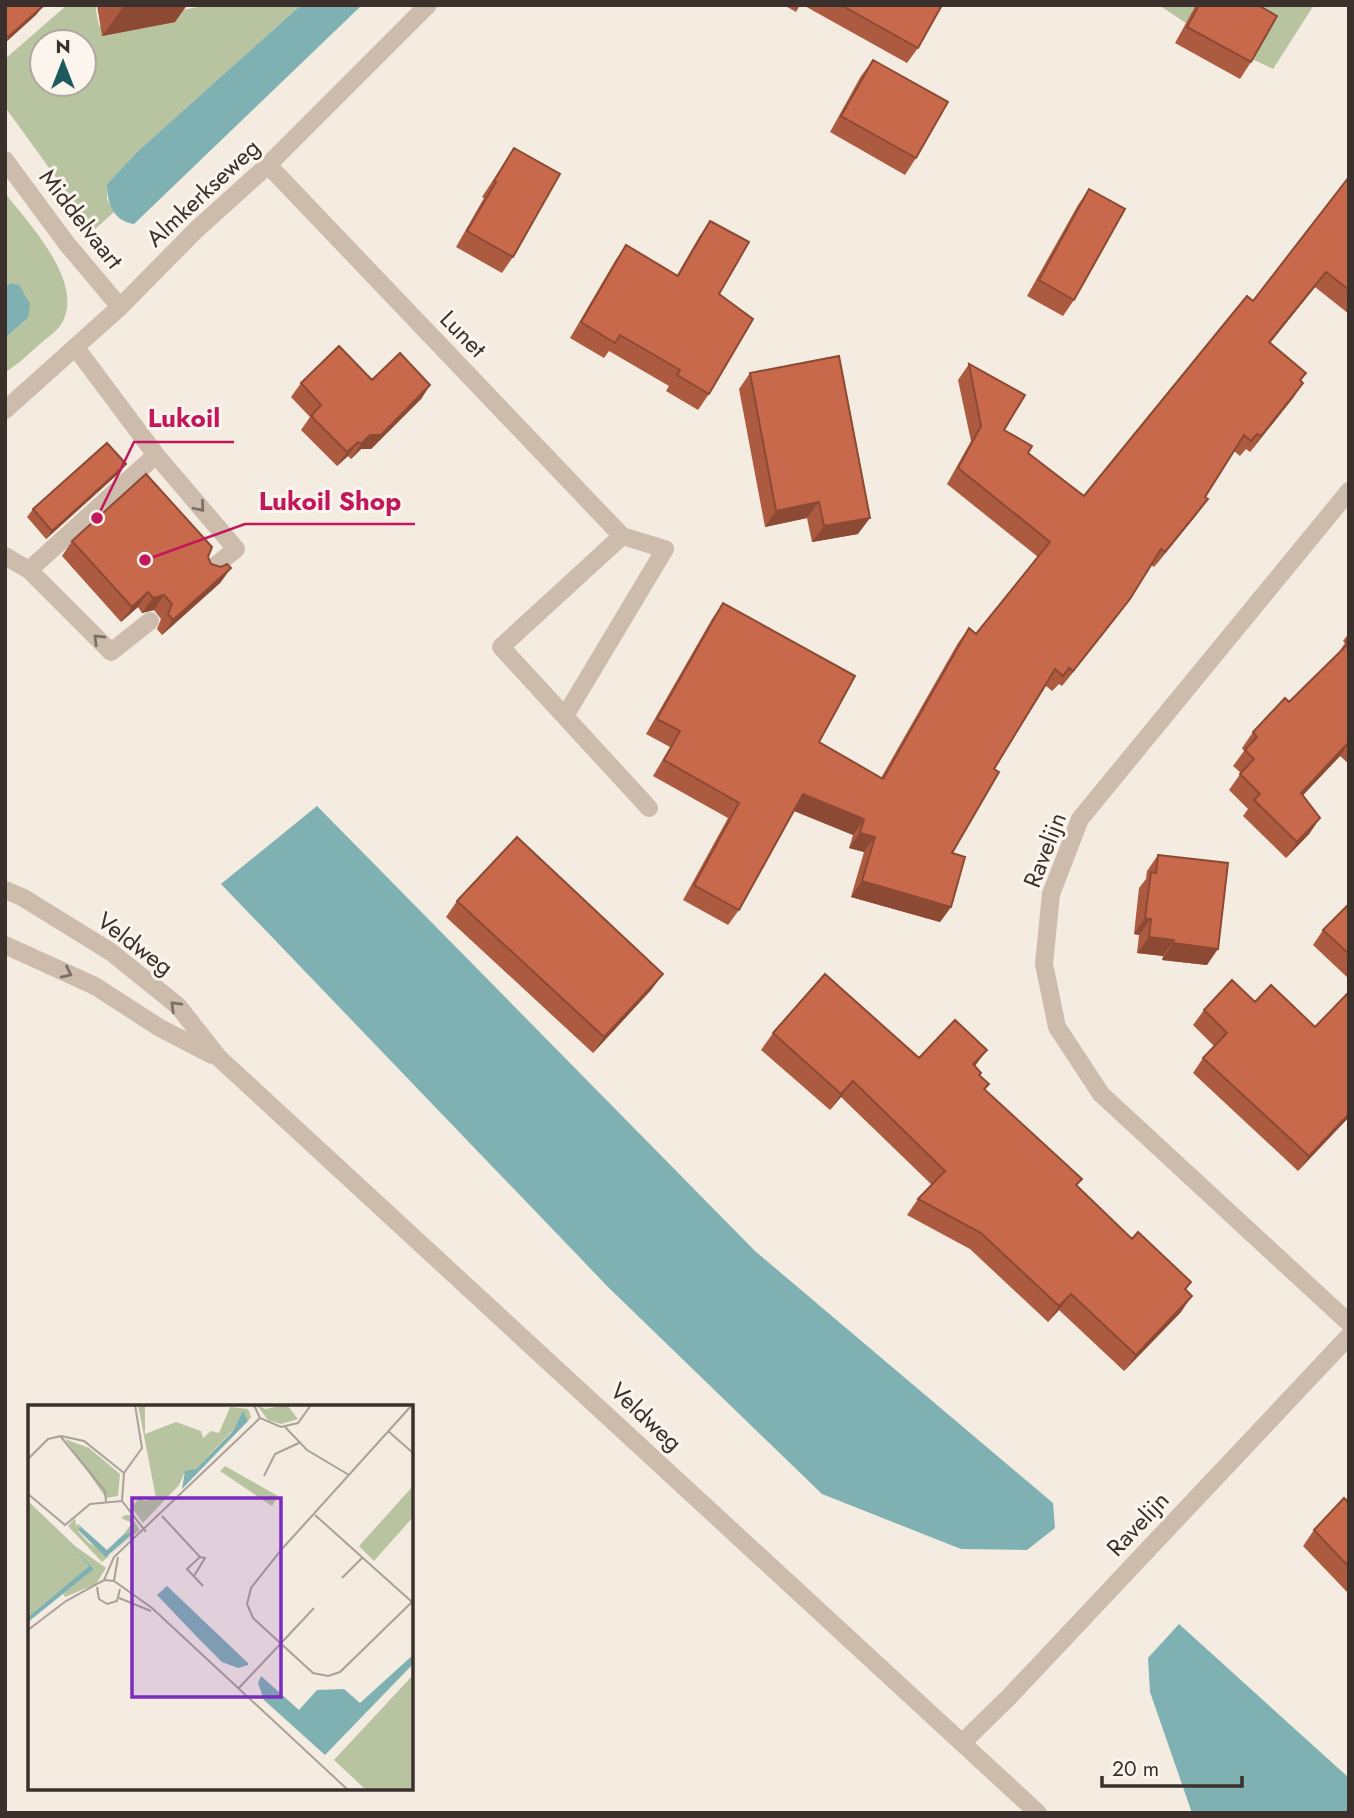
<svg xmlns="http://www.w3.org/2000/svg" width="1354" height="1818" font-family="Jost,sans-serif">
	<rect width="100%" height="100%" fill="#f4ebe1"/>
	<!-- green -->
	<path fill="#b8c4a0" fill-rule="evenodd" d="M67 5H95L99 26 208 5H301L138 151 107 184V199L114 212 94 230 5 107V59ZM42 42H84V84H42Z
		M1159 5H1314L1273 69 1208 38Z
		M5 193C29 224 88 285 60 326 55 333 45 339 39 345 28 354 18 365 5 372V338L28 318 10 283 5 288Z"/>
	<!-- water -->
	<path fill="#7fb0b2" d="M301 5H362L134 224C113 221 107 203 107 184L138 151Z
		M10 283 19 285 30 304 28 318 5 338V288Z
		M317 806 755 1251 1053 1503 1055 1528 1027 1550 961 1549 822 1494 609 1288 221 884Z
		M1179 1624 1349 1778V1813H1192L1150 1692 1148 1658Z"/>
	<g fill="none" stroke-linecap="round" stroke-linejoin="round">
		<!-- service -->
		<path stroke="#cdbbac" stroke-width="18" d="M156 455 236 549 209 571
			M5 556 29 570 156 455 76 348
			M29 570 111 652 150 621"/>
		<!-- minor -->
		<path stroke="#cdbbac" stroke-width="18" d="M5 160 67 244 120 307
			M268 165 622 536 501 647 649 808
			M1349 491 1080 819 1051 894 1044 964 1057 1027 1101 1094 1349 1323
			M565 716 665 549 622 536
			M962 1743 1009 1697 1349 1336"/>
		<!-- tertiary -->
		<path stroke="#cdbbac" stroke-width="18" d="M5 410 120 307 196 230 268 165 428 5
			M5 890 22 897 111 952 178 1006 219 1058 1038 1813
			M5 945 95 986 160 1028 212 1055"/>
	</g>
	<!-- wall -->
	<path fill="#ac5a40" d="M97 5H187L175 22 102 36Z
		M784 5H800L796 12Z
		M803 5H942L918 48 907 63Z
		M1196 5H1258L1251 62 1240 79 1175 43Z
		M873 60 916 158 905 175 830 132 861 76Z
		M514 148 513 257 502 273 456 247 484 198 482 197Z
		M1349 177V314L1315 287 1270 343 1306 373 1300 381 1303 383 1293 398 1250 452 1246 449 1240 456 1234 451 1205 497 1208 499 1197 514 1154 567 1151 565 1119 614 1062 686 1059 684 1052 691 1046 686 994 769 952 853 951 907 940 922 851 897 864 852 849 848 853 835 794 811 739 910 728 925 683 900 728 818 653 776 670 747 646 734 712 619 723 603 819 742 881 778 958 643 969 628 976 634 1038 557 947 484 971 441 958 380 969 364 1004 430 1028 453 1084 496 1253 301Z
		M1089 189 1074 300 1063 316 1027 296 1078 205Z
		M710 221 719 294 709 394 698 410 666 391 669 386 609 351 604 358 570 338 615 261 626 245 677 275 699 237Z
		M750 373 858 534 812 542 807 518 765 527 739 389Z
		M372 380 430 385 421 399 371 449H361L351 459 348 456 337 466 301 430 310 417 291 397 301 383Z
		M120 472 46 539 27 517 33 509Z
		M72 541 208 557 211 564 221 567 231 568 220 583 162 635 157 629 161 619 154 610 142 613 138 607 121 622 62 556Z
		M1349 633V764L1340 756 1303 795 1320 818 1309 834 1286 858 1243 816 1248 809 1229 790 1241 773 1233 766 1244 751 1242 748 1253 732 1289 702 1337 655 1345 643 1343 641Z
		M1158 855 1207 965 1162 960 1163 956 1137 953 1139 935 1134 934 1139 888 1146 879 1147 871Z
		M457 901 663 974 651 990 593 1053 446 917Z
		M1349 904V979L1313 945 1323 930Z
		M1204 1010 1349 1117 1298 1171 1193 1073 1203 1058 1214 1046 1193 1025Z
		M773 1033 919 1058 975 1066 979 1075 989 1084 985 1090 1077 1186 1132 1239 1191 1282 1185 1289 1181 1312 1124 1371 1059 1310 1048 1322 970 1249 907 1215 918 1199 932 1185 841 1097 830 1110 761 1050Z
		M1349 1503V1594L1303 1546 1314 1530Z"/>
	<!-- shaded-wall -->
	<path fill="#8c4a34" d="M130 5H187L175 22 102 36 123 7Z
		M42 7 36 15 5 43 8 37Z
		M1326 272 1315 287 1258 358 1269 342Z
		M1303 383 1293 398 1250 452 1261 436Z
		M430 385 421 399 371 449H361L351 459 361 444 370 435Z
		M358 442 348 456 337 466 347 452Z
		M126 464 120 472 46 539 52 531Z
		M1208 499 1197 514 1154 567 1165 552Z
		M819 502 807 518 765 527 776 511Z
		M870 518 858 534 812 542 824 526Z
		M231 568 220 583 162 635 173 620Z
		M148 592 138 607 121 622 132 607Z
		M164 595 154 610 142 613 153 598Z
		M1130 599 1119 614 1062 686 1073 671Z
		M1349 742 1340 756 1290 809 1301 793Z
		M803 794 864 819 853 835 792 810Z
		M1320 818 1309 834 1286 858 1297 842Z
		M860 833 875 837 864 852 849 848Z
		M862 881 951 907 940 922 851 897Z
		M1145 918 1151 919 1139 935 1134 934Z
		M1149 937 1174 940 1163 956 1137 953Z
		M1173 943 1218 949 1207 965 1162 960Z
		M663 974 651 990 593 1053 604 1037Z
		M987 1050 975 1066 973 1064Z
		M853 1081 841 1097 830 1110 841 1094Z
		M1349 1114V1117L1298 1171 1309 1156Z
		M1071 1294 1059 1310 1048 1322 1059 1306Z
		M1192 1296 1181 1312 1124 1371 1136 1355Z"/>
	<!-- building -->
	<path fill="#c8694b" stroke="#8c4a34" stroke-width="2" d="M5 5H41L42 7 8 37 5 34Z
		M841 5H942L918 48Z
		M1199 5H1258L1277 16 1251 62 1187 27Z
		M873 60 948 102 916 158 841 116Z
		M514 148 560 174 513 257 467 231 496 182 494 181Z
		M1349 177V290L1326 272 1269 342 1306 373 1300 380 1303 383 1261 436 1257 434 1251 441 1244 435 1205 497 1208 499 1165 552 1161 549 1130 599 1073 671 1069 668 1063 676 1055 669 994 769 999 772 952 853 965 857 951 907 862 881 875 837 860 833 864 819 803 794 739 910 694 885 739 803 664 760 680 731 657 719 723 603 855 676 819 742 883 779 969 628 976 634 1050 542 958 468 981 426 969 364 1025 395 1004 430 1032 446 1028 453 1084 496 1247 296 1253 301Z
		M1089 189 1125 209 1074 300 1039 280Z
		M710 221 749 242 719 294 753 319 709 394 677 375 680 370 620 335 615 343 581 322 626 245 678 276Z
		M339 346 372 380 400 353 430 385 381 435H370L361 444 358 442 347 452 311 416 321 405 301 383Z
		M839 356 870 518 824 526 819 502 776 511 750 373Z
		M107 443 126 464 52 531 33 509Z
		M146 474 212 547 208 557 211 564 221 567 227 564 231 568 173 620 168 614 172 604 164 595 153 598 148 592 132 607 72 541Z
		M1349 639V742L1301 793 1320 818 1297 842 1254 800 1260 794 1240 774 1254 759 1245 750 1257 737 1253 732 1285 698 1289 702 1348 644 1346 642Z
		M517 837 663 974 604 1037 457 901Z
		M1158 855 1228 863 1218 949 1173 943 1174 940 1149 937 1151 919 1145 918 1151 872 1156 873Z
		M1349 904V954L1323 930Z
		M825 974 919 1058 955 1020 987 1050 973 1064 981 1073 979 1075 989 1084 984 1089 1082 1179 1076 1185 1132 1239 1138 1232 1191 1282 1185 1289 1192 1296 1136 1355 1071 1294 1059 1306 981 1233 918 1199 945 1171 853 1081 841 1094 773 1033Z
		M1232 980 1255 1002 1271 985 1315 1027 1349 992V1114L1309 1156 1203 1058 1227 1033 1204 1010Z
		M1344 1498 1349 1503V1567L1314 1530Z"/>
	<!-- one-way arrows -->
	<defs><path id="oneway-chevron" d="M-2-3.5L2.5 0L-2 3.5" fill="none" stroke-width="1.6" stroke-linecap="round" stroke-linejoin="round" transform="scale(1.75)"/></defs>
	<g stroke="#7d6f65">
		<use href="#oneway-chevron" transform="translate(200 507) rotate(50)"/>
		<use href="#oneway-chevron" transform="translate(98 639) rotate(-135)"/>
		<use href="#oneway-chevron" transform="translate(67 973) rotate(25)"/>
		<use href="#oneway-chevron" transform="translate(175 1006) rotate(-136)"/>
	</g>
	<g text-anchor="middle" stroke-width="6" stroke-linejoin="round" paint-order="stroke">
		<!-- street labels -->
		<g font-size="24" fill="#3b302b" stroke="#fbf5ee">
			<text transform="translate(203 193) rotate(-43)" y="8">Almkerkseweg</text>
			<text transform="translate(81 219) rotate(52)" y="8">Middelvaart</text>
			<text transform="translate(463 334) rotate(46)" y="8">Lunet</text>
			<text transform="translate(1045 850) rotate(-69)" y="8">Ravelijn</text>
			<text transform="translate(135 944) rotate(37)" y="8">Veldweg</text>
			<text transform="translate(646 1417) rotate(43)" y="8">Veldweg</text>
			<text transform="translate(1138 1524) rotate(-47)" y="8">Ravelijn</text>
		</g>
	</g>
	<!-- overview -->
	<g transform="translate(28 1405)">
		<rect width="385" height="385" fill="#f4ebe1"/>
		<path d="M110 0H117V29L148 17 173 26 175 33 183 26 191 28 202 2 220 4 223 12 220 16 215 7 204 26 168 64 156 69 151 80 115 118 103 102 114 91 116 96 128 93ZM229 0 237 4 259 0 270 14 253 19 240 15ZM37 34 61 43 92 69 90 91 78 93ZM197 61 250 91 244 101 192 66ZM385 81V112L346 156 331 141ZM0 96 47 141 78 163 68 179 37 192 35 189 66 164 46 143 61 161 0 212ZM97 110H102L112 125 74 157 40 121 47 113 48 120 52 119 50 126 60 137 81 151 107 128 95 130 104 118 93 113ZM385 270V385H338L306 355Z" fill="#b8c4a0"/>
		<path d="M215 6 220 16 154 84 157 66 168 64 204 27ZM52 121 79 145 95 130 108 126 78 152 50 125ZM41 138 66 164 0 217V212L61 161ZM139 181 220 258V260L210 263 194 257 171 234 129 190ZM385 250V259L297 350 236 295 230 278 233 271 271 305 289 285 316 284 332 298Z" fill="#7fb0b2"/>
		<path fill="none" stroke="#aaa098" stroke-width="2" d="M226 0 232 13 253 22 270 18 283 0M384 0 254 144 223 183 219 199 225 213 285 268 300 271 312 267 385 196M257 22 279 45 321 70M360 26 385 48M33 32 77 86 78 97M0 54 20 34 33 31 56 36 96 68M236 71 247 49 273 37M0 89 37 120 62 99 94 96 118 127M94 96 96 68 114 43 107 0M287 110 384 197M134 111 172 152 159 164 175 181M166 171 177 153 172 152M314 173 334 153M76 175 86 152 232 13M86 176 90 152M69 182 71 194 79 199 89 196 92 184M91 193 123 206M0 225 38 196 76 175 86 176 124 203 320 385M210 284 286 203"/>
		<path fill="#7b2cbf" fill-opacity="0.15" stroke="#7b2cbf" stroke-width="3.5" d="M104 93H253V292H104Z"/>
		<rect width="385" height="385" fill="none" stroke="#3b302b" stroke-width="3.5"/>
	</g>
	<!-- callouts -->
	<path fill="none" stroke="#c2185b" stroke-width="2.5" d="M97 518L134 442H234M145 560L245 524H415"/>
	<g fill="#c2185b" stroke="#fbf5ee" stroke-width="2.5">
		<circle cx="97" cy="518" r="7"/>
		<circle cx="145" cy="560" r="7"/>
	</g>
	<g font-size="26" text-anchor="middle" font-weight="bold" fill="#c2185b" stroke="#fbf5ee" stroke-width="6" stroke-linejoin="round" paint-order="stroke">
		<text x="184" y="427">Lukoil</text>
		<text x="330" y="510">Lukoil Shop</text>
	</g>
	<!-- border -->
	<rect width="1354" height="1818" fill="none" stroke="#3b302b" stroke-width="14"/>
	<!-- north arrow -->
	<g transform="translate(63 63)"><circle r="33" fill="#fbf5ee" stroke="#aea6a0" stroke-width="2"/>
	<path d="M0-5L12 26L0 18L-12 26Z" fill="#1f5a5e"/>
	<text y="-10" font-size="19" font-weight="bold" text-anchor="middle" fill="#3b302b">N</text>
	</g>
	<!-- scale -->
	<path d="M1102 1776v10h140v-10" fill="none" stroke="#3b302b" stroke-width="3.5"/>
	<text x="1112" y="1776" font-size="21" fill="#3b302b" stroke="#fbf5ee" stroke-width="5" paint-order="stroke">20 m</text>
</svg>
